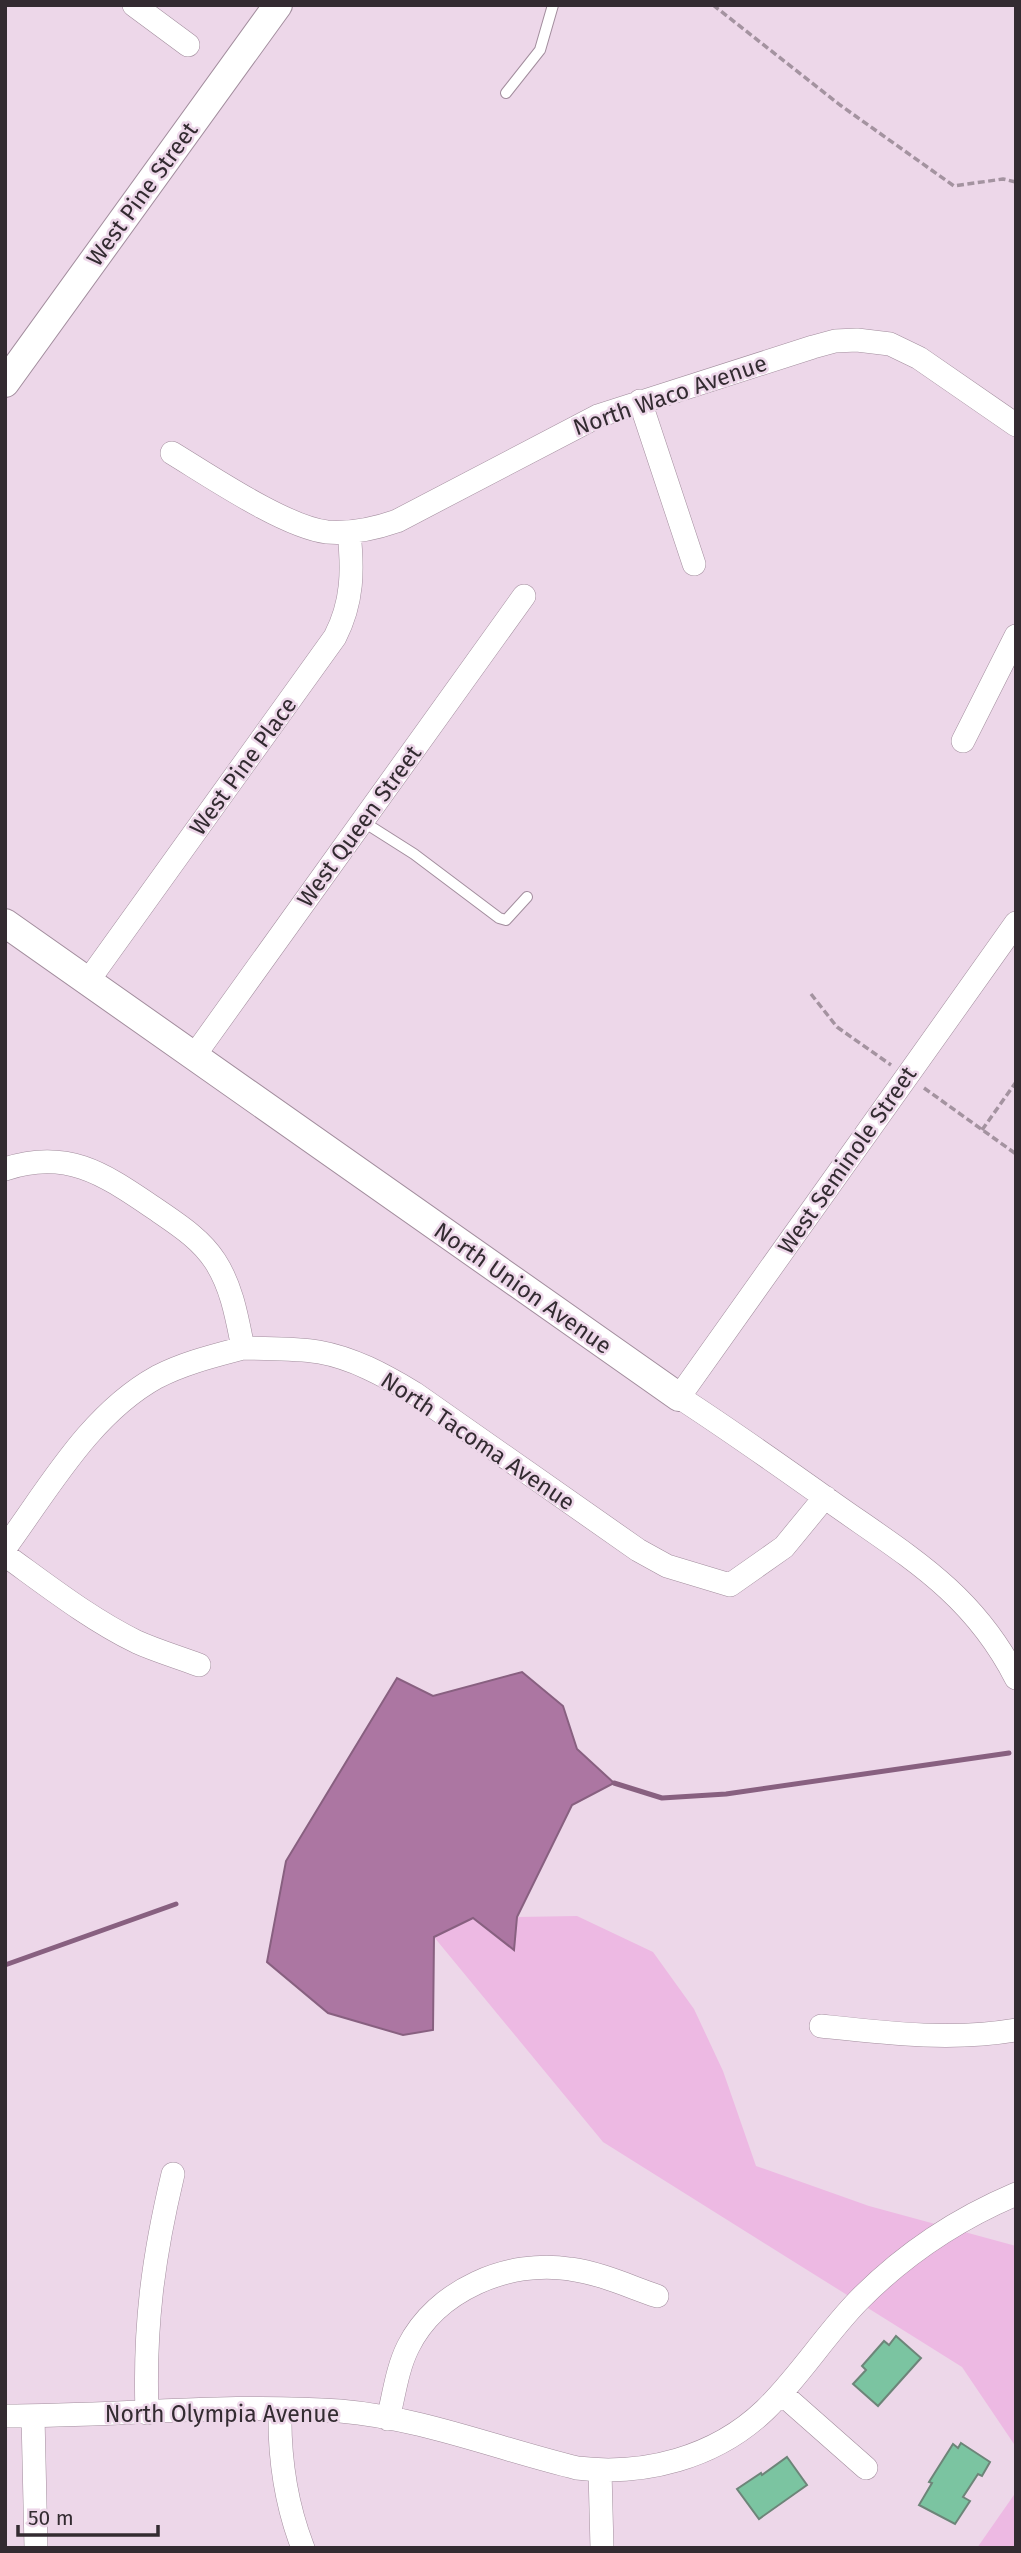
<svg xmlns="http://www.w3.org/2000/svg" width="1021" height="2553" font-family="'Fira Sans',sans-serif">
	<rect width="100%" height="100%" fill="#edd7e9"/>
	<!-- green -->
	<path fill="#edb9e3" d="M577 1916 653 1952 694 2009 723 2071 756 2166 869 2206 1016 2246V2447L962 2367 603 2142 434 1937 473 1918 514 1949 517 1917Z
		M1016 2492V2548H977Z"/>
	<!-- water -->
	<path fill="#ac76a2" stroke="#886080" stroke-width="2" d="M522 1672 563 1706 577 1749 614 1783 572 1805 517 1917 514 1950 473 1918 434 1937 433 2030 403 2035 328 2013 267 1962 286 1861 397 1678 433 1696Z"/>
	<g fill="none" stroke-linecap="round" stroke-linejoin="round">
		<!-- stream -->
		<path stroke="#886080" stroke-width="5" d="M614 1783 662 1798 726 1794 1009 1753
			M5 1965 176 1904"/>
	</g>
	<!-- building -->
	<path fill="#7bc4a1" stroke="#6d8579" stroke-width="2" d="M896 2336 921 2358 878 2406 853 2384 866 2370 862 2366 884 2341 889 2345Z
		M961 2443 990 2462 982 2476 978 2474 963 2497 970 2501 955 2524 919 2505 932 2483 929 2482 953 2444 958 2448Z
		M787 2457 807 2485 759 2519 737 2489 761 2473 762 2475Z"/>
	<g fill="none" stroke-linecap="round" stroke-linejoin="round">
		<defs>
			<path id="service" d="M506 93 540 50 553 5
				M362 821 414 854 499 918 506 920 527 897"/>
			<path id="minor" d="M134 5 188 45
				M640 401 694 564
				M172 453C210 476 285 527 327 532 352 534 374 529 397 521L598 416 813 347 835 341 857 340 890 344 919 358 1016 425
				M963 741 1016 636
				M1016 923 679 1397C733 1432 785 1469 837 1506 911 1558 973 1594 1016 1678
				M88 981 335 637C353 602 353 570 349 532
				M194 1056 524 596
				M5 1169C68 1148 105 1175 154 1208 177 1224 200 1238 215 1261 232 1287 237 1318 243 1348 268 1349 294 1348 319 1352 353 1358 384 1375 414 1393L638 1550 667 1566 730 1585 784 1547 825 1497
				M5 1548C49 1488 90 1414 157 1377 184 1363 213 1356 243 1348
				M5 1555C48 1586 90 1619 137 1642 157 1651 178 1657 199 1665
				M821 2026C886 2033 951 2041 1016 2030
				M781 2393 866 2468
				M280 2409C279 2458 285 2502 303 2548
				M147 2413C144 2326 153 2258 173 2174
				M5 2416C116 2416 229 2403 340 2411 422 2418 498 2449 577 2468 644 2476 715 2458 765 2410 799 2377 825 2335 858 2301 903 2255 957 2219 1016 2194
				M33 2416 36 2548
				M388 2419C394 2395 397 2369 408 2347 436 2290 509 2259 570 2269 600 2273 628 2286 657 2296
				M600 2471 602 2548"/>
			<path id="tertiary" d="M5 383 278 5
				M5 923 679 1397"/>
		</defs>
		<!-- service casing -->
		<use href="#service" stroke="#a28d9d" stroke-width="12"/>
		<!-- minor casing -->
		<use href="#minor" stroke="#a28d9d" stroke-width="24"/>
		<!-- tertiary casing -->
		<use href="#tertiary" stroke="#a28d9d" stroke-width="30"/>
		<!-- path -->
		<path stroke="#a493a0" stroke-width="3.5" stroke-dasharray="7 3.5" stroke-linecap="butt" d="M713 5 840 105 954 186 1003 179 1016 182
			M811 994 837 1027 891 1065
			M924 1088 1016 1154
			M982 1130 1016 1082"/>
		<!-- service -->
		<use href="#service" stroke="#fff" stroke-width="10"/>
		<!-- minor -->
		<use href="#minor" stroke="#fff" stroke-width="23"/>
		<!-- tertiary -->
		<use href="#tertiary" stroke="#fff" stroke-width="28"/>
	</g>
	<g text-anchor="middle" stroke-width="5" stroke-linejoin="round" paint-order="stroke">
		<!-- street labels -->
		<g font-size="23" fill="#332b31" stroke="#edd7e9">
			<text transform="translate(142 194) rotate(-54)" y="8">West Pine Street</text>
			<text transform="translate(670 395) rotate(-19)" y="8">North Waco Avenue</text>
			<text transform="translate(243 766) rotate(-54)" y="8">West Pine Place</text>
			<text transform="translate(359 826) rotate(-54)" y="8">West Queen Street</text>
			<text transform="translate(847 1160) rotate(-55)" y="8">West Seminole Street</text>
			<text transform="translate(523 1288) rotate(35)" y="8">North Union Avenue</text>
			<text transform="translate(478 1441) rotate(34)" y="8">North Tacoma Avenue</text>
			<text x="222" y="2422">North Olympia Avenue</text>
		</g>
	</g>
	<!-- border -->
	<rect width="1021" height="2553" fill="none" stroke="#332b31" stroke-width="14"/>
	<!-- scale -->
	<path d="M18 2525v10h140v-10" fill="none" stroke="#332b31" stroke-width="3.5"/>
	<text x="28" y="2525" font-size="21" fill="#332b31" stroke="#edd7e9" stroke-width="5" paint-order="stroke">50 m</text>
</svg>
